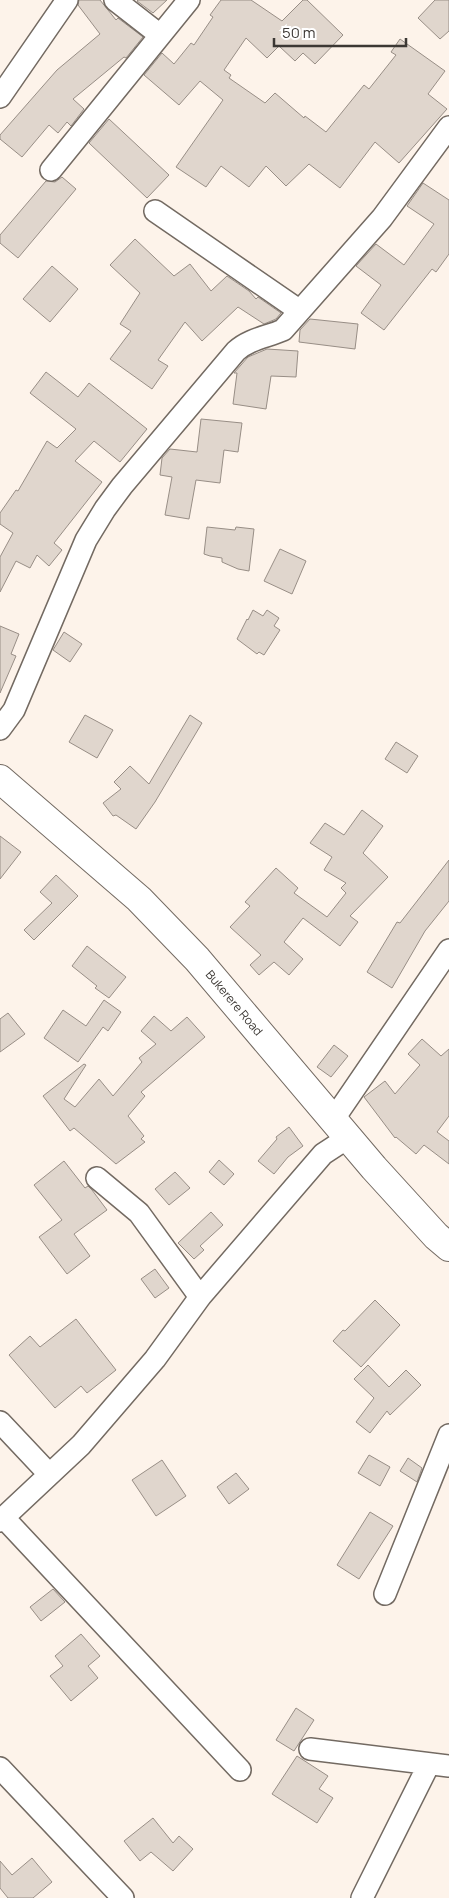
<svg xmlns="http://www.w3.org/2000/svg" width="449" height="1898" font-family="Manrope,sans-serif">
	<rect width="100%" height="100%" fill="#fdf3ea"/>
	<!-- building -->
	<path fill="#e0d6cd" stroke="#988e86" d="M79 0H100L116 20 118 18 143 37 126 58 124 57 73 99 84 109 71 126 67 122 58 133 49 125 22 157 0 139V135L57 70 100 34 78 5Z
		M138 0H167L153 13 137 1Z
		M221 0H251L282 21 303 0H307L343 35 315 64 303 53 295 61 279 46 267 58 246 38 224 70 231 75 229 78 265 103 275 93 304 118 305 116 326 132 364 85 369 89 396 55 391 52 400 39 445 71 428 94 447 109 399 163 375 142 340 188 309 164 286 186 266 166 249 187 221 166 206 187 176 167 223 100 200 81 179 105 144 75 162 53 174 64 191 43 194 45 213 17 210 15Z
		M435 0H449V31L440 39 418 18Z
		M109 119 169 175 147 198 89 143Z
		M62 177 76 189 18 258 0 243V235L46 181 55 182Z
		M423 183 449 200V254L436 272 432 269 384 330 361 313 381 285 356 266 376 244 404 265 434 224 407 206Z
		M135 239 174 276 190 264 211 291 227 276 249 291 256 299 258 297 281 313 276 319 264 324 238 307 202 341 185 322 158 360 168 366 152 389 110 359 131 331 120 324 140 293 110 265Z
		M52 266 78 289 50 322 23 299Z
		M310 319 358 324 355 349 299 342 300 330Z
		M267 349 298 351 296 377 271 376 266 409 233 404 237 373H234L248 357Z
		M46 372 78 397 89 383 147 429 120 462 94 441 75 461 102 482 54 543 62 550 49 566 37 555 30 568 16 561 0 592V557L13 533 0 524V513L16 490 18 491 47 441 57 448 76 429 30 393Z
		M201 419 242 423 238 452 224 450 220 483 196 480 189 519 165 515 172 477 160 475 162 458 170 449 197 452Z
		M207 527 235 530 236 527 254 529 249 571 238 569 222 562V558L210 556 204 554Z
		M280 549 306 561 292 594 264 581Z
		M253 610 263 616 267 610 279 618 274 626 280 630 264 655 259 652 257 654 237 639 247 619 248 620Z
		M0 626 19 634 11 654 16 656 0 693Z
		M64 632 82 644 70 662 53 650Z
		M85 715 113 730 97 758 69 742Z
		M190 715 202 723 155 802 136 829 116 815 113 816 103 803 121 789 114 782 130 766 149 784Z
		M396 742 418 756 407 773 385 759Z
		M362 810 383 826 363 853 388 877 350 916 358 922 340 946 303 918 284 942 303 959 289 975 274 962 259 975 250 965 261 955 230 927 250 906 245 902 276 868 298 888 294 893 327 917 346 893 341 888 346 883 324 870 332 857 310 843 325 823 344 835Z
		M0 836 21 852 0 879Z
		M449 860V901L425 931 392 988 367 972 397 922 400 923Z
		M56 875 78 896 34 940 24 930 52 903 40 892Z
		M87 946 126 977 109 998 95 988 97 986 72 966Z
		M104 1000 121 1012 108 1031 103 1027 78 1062 44 1038 63 1010 86 1026Z
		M8 1013 25 1034 0 1052V1019Z
		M154 1016 171 1031 187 1017 205 1037 141 1092 145 1096 128 1116 144 1136 141 1139 145 1142 116 1164 74 1128 70 1131 43 1096 84 1064 86 1065 64 1099 75 1107 99 1079 113 1096 142 1062 139 1058 156 1044 141 1031Z
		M422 1039 441 1056 449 1049V1116L437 1132 449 1141V1164L424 1145 416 1154 396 1137 395 1138 364 1097 385 1081 395 1094 420 1065 408 1054Z
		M334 1045 348 1056 331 1077 317 1067Z
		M289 1127 303 1146 288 1157 274 1174 258 1161 277 1139 276 1137Z
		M219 1160 234 1174 224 1185 209 1172Z
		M64 1161 85 1188 88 1186 92 1190 107 1210 74 1234 90 1256 67 1274 39 1237 62 1220 34 1185Z
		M175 1172 190 1188 169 1205 155 1189Z
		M211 1212 223 1225 200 1246 204 1250 194 1259 178 1243Z
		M155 1269 169 1288 155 1298 141 1279Z
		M375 1300 400 1325 361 1367 333 1341 343 1330 345 1331Z
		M76 1319 116 1370 87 1393 81 1386 55 1408 9 1355 30 1336 40 1347Z
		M368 1365 389 1387 406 1370 421 1385 390 1415 387 1411 370 1433 356 1422 374 1398 354 1379Z
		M369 1455 390 1467 380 1486 358 1473Z
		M408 1458 422 1468 417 1482 400 1471Z
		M162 1460 186 1496 156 1516 132 1480Z
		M236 1473 249 1489 229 1504 217 1487Z
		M370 1512 393 1526 359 1579 337 1565Z
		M53 1589 65 1602 41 1621 30 1607Z
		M81 1634 100 1656 88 1666 98 1678 71 1701 50 1676 63 1666 55 1656Z
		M296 1708 314 1720 294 1751 276 1740Z
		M297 1756 328 1776 319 1789 333 1798 317 1823 272 1794Z
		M153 1818 173 1843 179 1836 193 1849 173 1871 151 1852 140 1861 124 1841Z
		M32 1858 52 1882 33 1898H8L0 1888V1861L12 1875Z"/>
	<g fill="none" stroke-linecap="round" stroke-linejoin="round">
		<defs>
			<path id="minor" d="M115 0 160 35
				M0 97 67 0
				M51 170 189 0
				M155 211 300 311
				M0 729 14 710 86 540 105 509 122 486 236 351C249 339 267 337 283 330L382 218 449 127
				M333 1120 449 950
				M97 1178 139 1213 200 1297
				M0 1422 49 1474
				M4 1518 240 1770
				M0 1521 81 1445 155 1359 200 1297 323 1154 349 1137
				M385 1594 449 1435
				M310 1749 449 1766
				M0 1768 123 1898
				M362 1898 429 1764"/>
			<path id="secondary" d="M0 779 139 899 197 959 374 1168 436 1236 449 1247"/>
		</defs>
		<!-- minor casing -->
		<use href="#minor" stroke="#736a62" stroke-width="24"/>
		<!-- secondary casing -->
		<use href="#secondary" stroke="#736a62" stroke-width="30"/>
		<!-- minor -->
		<use href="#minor" stroke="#fff" stroke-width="21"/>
		<!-- secondary -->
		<use href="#secondary" stroke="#fff" stroke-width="28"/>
	</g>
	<g text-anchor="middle" stroke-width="4.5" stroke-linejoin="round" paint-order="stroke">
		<!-- street labels -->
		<g font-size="12" fill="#3c3834" stroke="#fff">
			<text transform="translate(234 1003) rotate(50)" y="4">Bukerere Road</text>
		</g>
	</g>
	<!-- scale -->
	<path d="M274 38v8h132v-8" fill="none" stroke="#3c3834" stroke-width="2.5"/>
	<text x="282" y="38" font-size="15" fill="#3c3834" stroke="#ffffff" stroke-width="4" paint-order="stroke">50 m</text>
</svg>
